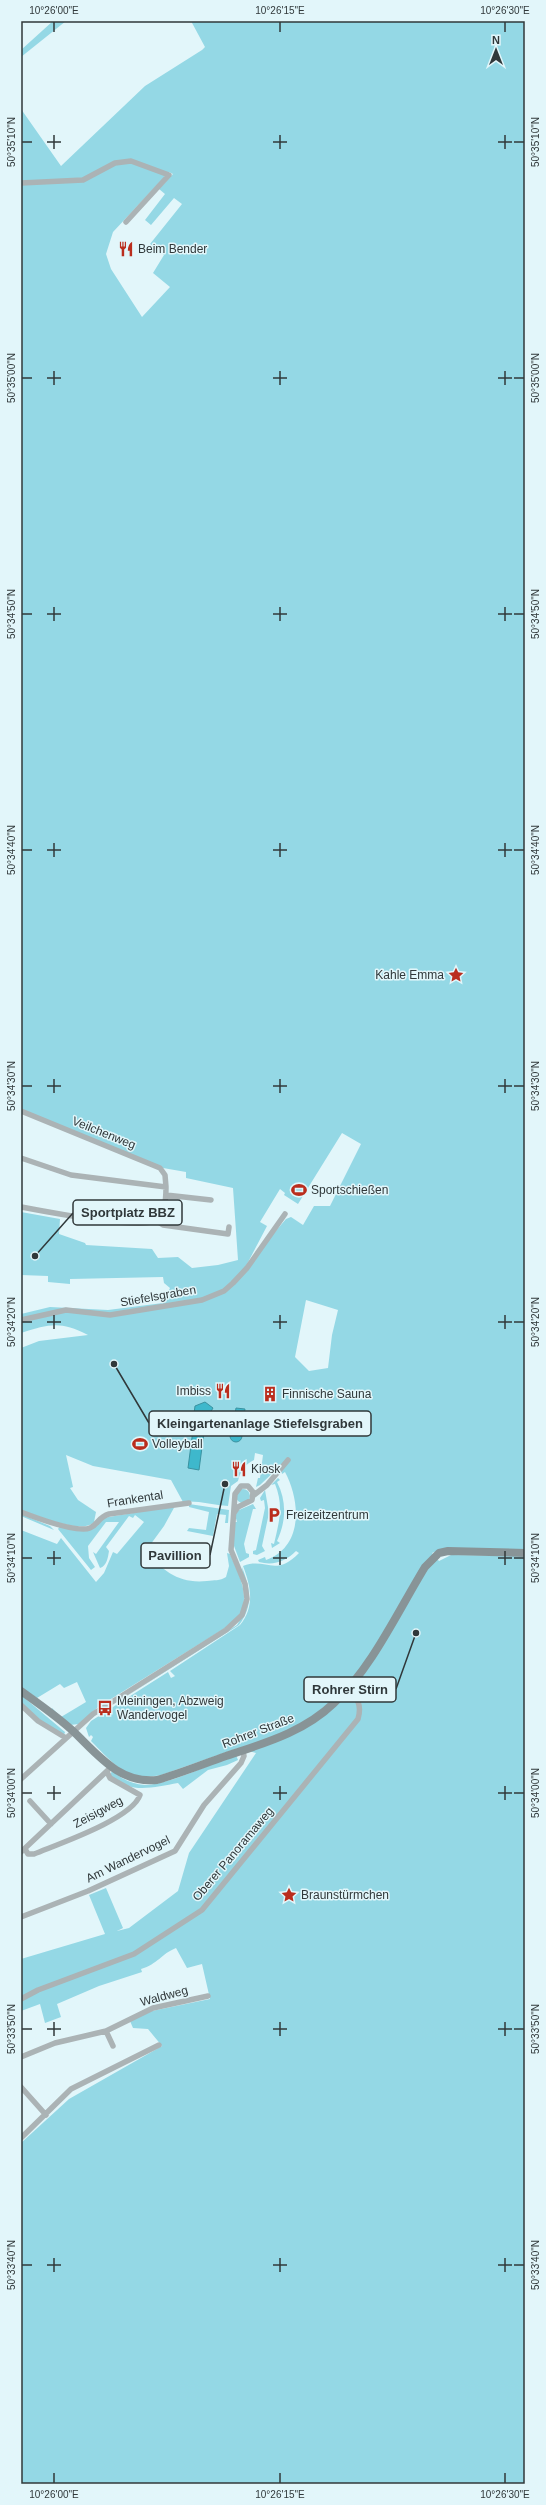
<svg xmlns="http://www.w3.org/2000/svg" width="546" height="2505" font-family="Helvetica,sans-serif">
	<rect width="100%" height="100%" fill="#e2f6fa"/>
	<!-- green -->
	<path fill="#94d8e5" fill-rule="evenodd" d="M53 21H66L21 57V50Z
		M191 21H525V1550L444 1548 432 1553 439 1561 451 1555 525 1556V2484H21V2143L69 2099 162 2046 148 2029 133 2028 130 2021 147 2012 210 1999 202 1964 187 1968 176 1948C161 1954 158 1964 141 1969L142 1972 99 1986 57 2004 61 2017 45 2023 40 2004 21 2011V1959L105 1934 89 1895 106 1888 123 1928 117 1931 129 1928 178 1891 189 1853 256 1753 238 1748 161 1775C126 1782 113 1763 91 1741L93 1737 91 1735 89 1737 86 1728 91 1721 168 1672 171 1678 175 1676 170 1671 240 1625C255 1606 251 1587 243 1566 266 1557 275 1578 299 1553L296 1551C286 1561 274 1566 259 1562L258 1560 265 1557 266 1560C303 1547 301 1502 285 1472L282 1474 279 1467 260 1485 256 1487 258 1478H260L263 1455 255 1453 254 1460C245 1464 240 1472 238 1481L231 1486 228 1506C213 1505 196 1500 183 1502L171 1480 93 1466 66 1455 73 1487 70 1488 78 1500 96 1512 94 1522C83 1535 36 1515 21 1510V1348L39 1341 88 1335C60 1321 50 1324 21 1333V1314L50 1307 108 1310 163 1303 170 1288 164 1283 163 1277 70 1279V1284L48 1282V1276L21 1275V1212L60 1219 59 1234 85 1243 86 1245 152 1249 158 1258 178 1257 192 1268 218 1265 238 1260 233 1188 186 1178V1172L163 1168 21 1109V109L61 166 145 86 202 50 205 47ZM169 172 173 174 159 189 165 194 145 220 151 225 174 198 182 204 150 244 164 255 153 273 170 287 142 317 111 269 106 254 113 232ZM342 1133 361 1144 330 1206H314L303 1225 291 1217 286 1219 246 1266 267 1226 260 1222 280 1189 285 1193 284 1195 298 1204ZM306 1300 338 1310 332 1335 328 1368 309 1371 295 1357Z
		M278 1478 280 1480 277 1482C287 1501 286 1522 277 1541L280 1543 272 1548 271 1543 274 1544C279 1522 284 1506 275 1484L271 1485Z
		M236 1496a7 7 0 1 1 14 0a7 7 0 1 1-14 0Z
		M265 1490 269 1513 262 1546 265 1551 257 1555 253 1554V1551L256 1550 265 1508 264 1500 261 1501 260 1498Z
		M189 1504 229 1510 228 1523H225L226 1515 217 1514 213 1536 187 1531 189 1528 206 1530 209 1512 189 1507Z
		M253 1504 256 1509H253L244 1544 246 1553 249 1554V1557L240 1562 234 1546V1522H237L235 1515 239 1510Z
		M175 1506 164 1526 145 1552C164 1571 179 1584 207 1581 214 1580 220 1581 226 1577L229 1566 227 1553 230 1554C237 1571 250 1593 241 1612 238 1618 230 1623 225 1628L98 1707 79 1724 70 1725 51 1710 52 1708 61 1717 86 1702 77 1682 64 1688 60 1684 37 1698 21 1687V1530L57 1544 61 1538 96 1582 104 1573 113 1552 117 1554 144 1522 135 1515 133 1518 129 1516 106 1547 109 1551C108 1557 107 1566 100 1568L93 1552 96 1554 119 1522H106L88 1546 89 1558 95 1567 91 1570 58 1529 60 1526 87 1530 103 1518Z
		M21 1514 50 1526 54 1530 21 1516Z
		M242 1567C250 1588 254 1605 239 1625L111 1706 237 1625 247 1608Z
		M21 1695 65 1732 64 1735 44 1724 21 1702Z
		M236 1755 238 1760 227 1765 208 1770 183 1789 178 1783C154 1787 129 1795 110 1775L112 1771C122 1779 132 1784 145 1785 168 1785 213 1763 236 1755Z"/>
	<!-- water -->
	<path fill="#3eb8cc" stroke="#3a92a0" d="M205 1402 213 1408 204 1423 193 1421 195 1406Z
		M236 1408 245 1409 242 1427 233 1426Z
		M230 1436a6 6 0 1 1 12 0a6 6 0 1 1-12 0Z
		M193 1430 204 1432 199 1470 188 1468Z"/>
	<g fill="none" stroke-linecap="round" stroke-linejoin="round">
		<!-- minor -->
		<path stroke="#abb3b5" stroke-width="5.5" d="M21 183 83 180 115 163 131 161 169 175 126 222
			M21 1111 160 1168 165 1175 166 1187
			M21 1158 71 1175 166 1187C166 1197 165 1213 158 1220 145 1231 42 1211 21 1207
			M166 1195 211 1200
			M157 1221 163 1225 228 1234 229 1227
			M21 1320 66 1310 110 1315 202 1300 224 1291 233 1283 247 1268 285 1214
			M254 1495 267 1485 288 1460
			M21 1512C34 1517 77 1533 90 1528 98 1525 98 1517 109 1514L189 1503
			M21 1705 38 1721 66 1738
			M21 1779 93 1714 226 1630 242 1615 247 1599 245 1584 231 1550 235 1494 241 1486H248L253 1492 252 1500 238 1507 234 1513
			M30 1801 51 1824
			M25 1849 28 1854H34C58 1844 132 1819 140 1795L110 1778 107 1772
			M21 1852 108 1770
			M21 1917 88 1891 175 1851 204 1805 241 1763 244 1756 243 1751
			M21 1999 38 1990 134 1954 202 1910 358 1719C362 1705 358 1698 347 1690
			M106 2031 113 2046
			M21 2057 55 2043 106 2031 153 2008 208 1996
			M21 2087 46 2115
			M21 2138 71 2089 159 2045"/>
		<!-- secondary -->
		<path stroke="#889497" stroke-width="8" d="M21 1691C39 1704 58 1717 74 1732 98 1755 120 1784 157 1780 181 1773 203 1764 226 1756 265 1743 304 1732 334 1703 372 1668 398 1611 425 1567L439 1553 448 1551 525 1553"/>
	</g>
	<!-- ticks -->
	<path fill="none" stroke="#30383a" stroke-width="1.5" d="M54 22V32M280 22V32M505 22V32M54 135V149M280 135V149M505 135V149M22 142H32M47 142H61M273 142H287M498 142H512M514 142H524M54 371V385M280 371V385M505 371V385M22 378H32M47 378H61M273 378H287M498 378H512M514 378H524M54 607V621M280 607V621M505 607V621M22 614H32M47 614H61M273 614H287M498 614H512M514 614H524M54 843V857M280 843V857M505 843V857M22 850H32M47 850H61M273 850H287M498 850H512M514 850H524M54 1079V1093M280 1079V1093M505 1079V1093M22 1086H32M47 1086H61M273 1086H287M498 1086H512M514 1086H524M54 1315V1329M280 1315V1329M505 1315V1329M22 1322H32M47 1322H61M273 1322H287M498 1322H512M514 1322H524M54 1551V1565M280 1551V1565M505 1551V1565M22 1558H32M47 1558H61M273 1558H287M498 1558H512M514 1558H524M54 1786V1800M280 1786V1800M505 1786V1800M22 1793H32M47 1793H61M273 1793H287M498 1793H512M514 1793H524M54 2022V2036M280 2022V2036M505 2022V2036M22 2029H32M47 2029H61M273 2029H287M498 2029H512M514 2029H524M54 2258V2272M280 2258V2272M505 2258V2272M22 2265H32M47 2265H61M273 2265H287M498 2265H512M514 2265H524M54 2473V2483M280 2473V2483M505 2473V2483"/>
	<!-- icons -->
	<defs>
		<symbol id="restaurant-bare" viewBox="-9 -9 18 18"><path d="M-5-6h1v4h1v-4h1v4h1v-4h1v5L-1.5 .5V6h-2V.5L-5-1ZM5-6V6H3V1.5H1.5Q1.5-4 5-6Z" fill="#ba2d1d" stroke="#e2f6fa" stroke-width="2.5" paint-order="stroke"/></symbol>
		<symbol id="sight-bare" viewBox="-9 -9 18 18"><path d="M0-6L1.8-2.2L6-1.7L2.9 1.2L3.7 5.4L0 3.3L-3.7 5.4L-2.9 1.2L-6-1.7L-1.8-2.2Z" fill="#ba2d1d" stroke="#e2f6fa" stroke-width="2.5" paint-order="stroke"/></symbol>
		<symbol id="stadium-bare" viewBox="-9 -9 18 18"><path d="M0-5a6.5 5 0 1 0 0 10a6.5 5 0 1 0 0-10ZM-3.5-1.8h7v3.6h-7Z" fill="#ba2d1d" stroke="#e2f6fa" stroke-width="2.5" paint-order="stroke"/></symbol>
		<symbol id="building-bare" viewBox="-9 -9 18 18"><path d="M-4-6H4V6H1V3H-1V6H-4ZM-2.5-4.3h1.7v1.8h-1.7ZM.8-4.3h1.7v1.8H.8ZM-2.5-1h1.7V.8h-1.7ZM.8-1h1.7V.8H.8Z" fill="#ba2d1d" stroke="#e2f6fa" stroke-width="2.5" paint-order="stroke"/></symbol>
		<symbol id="parking-bare" viewBox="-9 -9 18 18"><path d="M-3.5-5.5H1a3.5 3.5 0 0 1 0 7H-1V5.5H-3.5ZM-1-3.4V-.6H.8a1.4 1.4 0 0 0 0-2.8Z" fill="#ba2d1d" stroke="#e2f6fa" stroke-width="2.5" paint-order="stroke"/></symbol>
		<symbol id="bus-bare" viewBox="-9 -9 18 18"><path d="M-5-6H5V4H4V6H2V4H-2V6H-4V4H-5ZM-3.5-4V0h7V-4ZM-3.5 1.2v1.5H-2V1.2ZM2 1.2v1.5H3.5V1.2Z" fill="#ba2d1d" stroke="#e2f6fa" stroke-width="2.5" paint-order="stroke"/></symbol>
	</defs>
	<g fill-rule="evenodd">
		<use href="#restaurant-bare" x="115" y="238" width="22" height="22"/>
		<use href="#sight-bare" x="445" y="964" width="22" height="22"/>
		<use href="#stadium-bare" x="288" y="1179" width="22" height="22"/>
		<use href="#restaurant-bare" x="212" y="1380" width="22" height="22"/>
		<use href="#building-bare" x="259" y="1383" width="22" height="22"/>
		<use href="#stadium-bare" x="129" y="1433" width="22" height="22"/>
		<use href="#restaurant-bare" x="228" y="1458" width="22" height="22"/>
		<use href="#parking-bare" x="263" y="1504" width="22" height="22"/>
		<use href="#bus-bare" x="94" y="1697" width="22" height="22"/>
		<use href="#sight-bare" x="278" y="1884" width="22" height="22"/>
	</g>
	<g text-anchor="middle" stroke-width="3" stroke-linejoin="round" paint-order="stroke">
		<!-- poi labels -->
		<g font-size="12" fill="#30383a" stroke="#e2f6fa" text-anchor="start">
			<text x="138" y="253">Beim Bender</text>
			<text x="444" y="979" text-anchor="end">Kahle Emma</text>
			<text x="311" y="1194">Sportschießen</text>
			<text x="211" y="1395" text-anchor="end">Imbiss</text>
			<text x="282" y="1398">Finnische Sauna</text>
			<text x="152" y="1448">Volleyball</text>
			<text x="251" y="1473">Kiosk</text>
			<text x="286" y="1519">Freizeitzentrum</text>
			<text x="117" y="1705">Meiningen, Abzweig<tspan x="117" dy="14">Wandervogel</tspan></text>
			<text x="301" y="1899">Braunstürmchen</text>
		</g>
		<!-- street labels -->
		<g font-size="12" fill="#30383a" stroke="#e2f6fa">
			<text transform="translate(104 1133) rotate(22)" y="4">Veilchenweg</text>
			<text transform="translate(158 1296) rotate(-10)" y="4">Stiefelsgraben</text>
			<text transform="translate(135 1499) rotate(-9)" y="4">Frankental</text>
			<text transform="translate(258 1731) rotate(-21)" y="4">Rohrer Straße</text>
			<text transform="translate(98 1812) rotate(-28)" y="4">Zeisigweg</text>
			<text transform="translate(233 1854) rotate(-50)" y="4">Oberer Panoramaweg</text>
			<text transform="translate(128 1859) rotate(-26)" y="4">Am Wandervogel</text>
			<text transform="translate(164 1996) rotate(-15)" y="4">Waldweg</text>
		</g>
	</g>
	<!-- callouts -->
	<path fill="none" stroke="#30383a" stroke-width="1.5" d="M35 1256L73 1213M114 1364L149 1423M225 1484L210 1555M416 1633L396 1689"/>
	<g fill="#30383a" stroke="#e2f6fa" stroke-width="1.5">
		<circle cx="35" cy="1256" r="4"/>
		<circle cx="114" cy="1364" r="4"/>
		<circle cx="225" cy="1484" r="4"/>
		<circle cx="416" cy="1633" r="4"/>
	</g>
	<g fill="#e2f6fa" stroke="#30383a" stroke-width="1.5">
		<rect x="73" y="1200" width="109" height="25" rx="4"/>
		<rect x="149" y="1411" width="222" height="25" rx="4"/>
		<rect x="141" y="1543" width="69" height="25" rx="4"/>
		<rect x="304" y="1677" width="92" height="25" rx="4"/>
	</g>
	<g font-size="13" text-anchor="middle" font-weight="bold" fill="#30383a">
		<text x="128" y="1217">Sportplatz BBZ</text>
		<text x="260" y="1428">Kleingartenanlage Stiefelsgraben</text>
		<text x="175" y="1560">Pavillion</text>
		<text x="350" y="1694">Rohrer Stirn</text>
	</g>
	<!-- border -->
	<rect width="546" height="2505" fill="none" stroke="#e2f6fa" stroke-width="44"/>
	<!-- north arrow -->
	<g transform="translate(496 50)" stroke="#e2f6fa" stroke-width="3" paint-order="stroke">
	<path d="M0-3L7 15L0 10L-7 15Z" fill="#30383a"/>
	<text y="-6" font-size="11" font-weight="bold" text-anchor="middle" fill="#30383a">N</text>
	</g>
	<rect x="22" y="22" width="502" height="2461" fill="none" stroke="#30383a" stroke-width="1.5"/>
	<g font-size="10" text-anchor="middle" fill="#30383a">
		<text x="54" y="14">10°26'00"E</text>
		<text x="280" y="14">10°26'15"E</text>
		<text x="505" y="14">10°26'30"E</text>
		<text transform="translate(11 142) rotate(-90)" y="4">50°35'10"N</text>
		<text transform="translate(535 142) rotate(-90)" y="4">50°35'10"N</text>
		<text transform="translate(11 378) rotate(-90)" y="4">50°35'00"N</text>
		<text transform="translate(535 378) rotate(-90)" y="4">50°35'00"N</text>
		<text transform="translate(11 614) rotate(-90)" y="4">50°34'50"N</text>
		<text transform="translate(535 614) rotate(-90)" y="4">50°34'50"N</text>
		<text transform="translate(11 850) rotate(-90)" y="4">50°34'40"N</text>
		<text transform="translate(535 850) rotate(-90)" y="4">50°34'40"N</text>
		<text transform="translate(11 1086) rotate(-90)" y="4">50°34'30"N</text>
		<text transform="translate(535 1086) rotate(-90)" y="4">50°34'30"N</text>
		<text transform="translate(11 1322) rotate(-90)" y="4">50°34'20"N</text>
		<text transform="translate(535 1322) rotate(-90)" y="4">50°34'20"N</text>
		<text transform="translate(11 1558) rotate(-90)" y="4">50°34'10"N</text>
		<text transform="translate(535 1558) rotate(-90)" y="4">50°34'10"N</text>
		<text transform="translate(11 1793) rotate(-90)" y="4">50°34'00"N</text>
		<text transform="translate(535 1793) rotate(-90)" y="4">50°34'00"N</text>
		<text transform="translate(11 2029) rotate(-90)" y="4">50°33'50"N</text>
		<text transform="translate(535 2029) rotate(-90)" y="4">50°33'50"N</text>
		<text transform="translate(11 2265) rotate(-90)" y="4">50°33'40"N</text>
		<text transform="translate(535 2265) rotate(-90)" y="4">50°33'40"N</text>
		<text x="54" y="2498">10°26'00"E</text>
		<text x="280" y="2498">10°26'15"E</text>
		<text x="505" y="2498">10°26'30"E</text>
	</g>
</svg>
